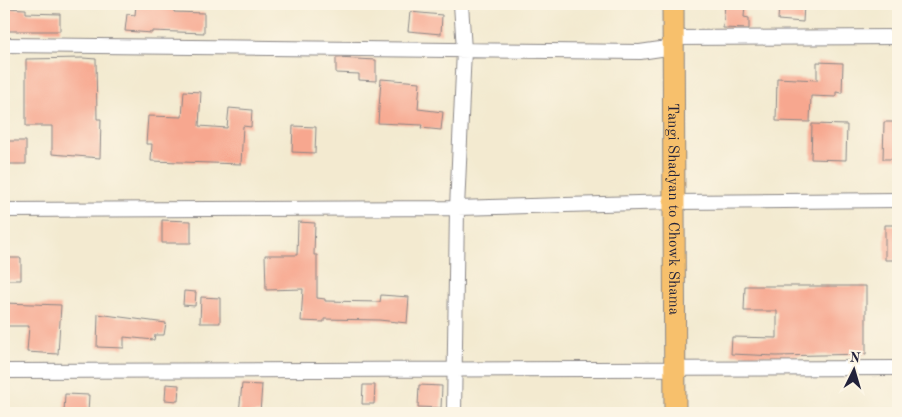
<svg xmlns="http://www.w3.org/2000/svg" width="902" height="417" font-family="'Old Standard TT',serif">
	<rect width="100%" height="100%" fill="#fcf5e5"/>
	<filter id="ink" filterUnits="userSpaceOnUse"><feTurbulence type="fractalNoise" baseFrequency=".02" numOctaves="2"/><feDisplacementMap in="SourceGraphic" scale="10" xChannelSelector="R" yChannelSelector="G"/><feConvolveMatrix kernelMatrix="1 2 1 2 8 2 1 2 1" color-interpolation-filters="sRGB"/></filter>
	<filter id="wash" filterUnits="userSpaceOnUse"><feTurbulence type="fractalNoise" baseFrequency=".0096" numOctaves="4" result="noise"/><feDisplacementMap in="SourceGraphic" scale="20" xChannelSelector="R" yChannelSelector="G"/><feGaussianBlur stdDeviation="1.12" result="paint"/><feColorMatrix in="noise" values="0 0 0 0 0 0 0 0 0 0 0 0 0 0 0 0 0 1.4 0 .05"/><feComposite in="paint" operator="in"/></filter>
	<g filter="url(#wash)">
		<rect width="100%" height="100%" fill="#f3ead0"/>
		<g id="blocks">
			<!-- building -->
			<path fill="#f7a78f" d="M162 4H174V12L204 13V33L152 31V33L125 31 127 14 135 15 136 5 162 7Z
				M725 4H745L744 17 749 18V29L723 28Z
				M779 4H804L803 22 778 20Z
				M4 8 26 9V13L60 14V31H4Z
				M410 12 442 15 441 34 408 31Z
				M83 58 96 59 97 119H101L100 158 52 154V126H26V59Z
				M336 58 376 60V81L359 80V74L336 73Z
				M817 62 843 63 842 93 836 92V97L811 96 810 122 776 121 777 78 817 80Z
				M381 79 420 82 418 109 443 112 441 130 421 128 422 125 378 123Z
				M184 91 201 92 199 126 227 128 229 108 252 110 251 127 243 126 241 164 151 161 152 144H146L148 116 182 117Z
				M884 122H898V159H883Z
				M812 124 847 125 846 160 811 159Z
				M293 126 316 127 315 153 292 152Z
				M5 141H26V164H5Z
				M162 220 191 221V243H162Z
				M298 222 315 223 314 255H317V298L325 299V301L380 302 381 295 409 297 407 323 379 320 324 319V322L301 321 303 289 266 290 265 255H297Z
				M885 225H898V260H885Z
				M4 258H21V280H4Z
				M745 286H866V354L776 356 731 354 732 337 777 338V311H744Z
				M184 291 196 292 195 306 183 305Z
				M201 297 220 298V323H200Z
				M4 303 61 305 58 354 27 352 29 326H4Z
				M98 314 166 323 164 335H155L154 340 124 337V348L97 347Z
				M166 384 179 385 178 401 165 400Z
				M242 384 262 385 260 413H239Z
				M363 385H375L374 404H362Z
				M419 385 442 386 441 408 418 407Z
				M65 394 89 395 88 413H64Z"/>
		</g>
	</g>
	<g filter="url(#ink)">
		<use href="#blocks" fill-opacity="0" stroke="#8a8686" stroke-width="1"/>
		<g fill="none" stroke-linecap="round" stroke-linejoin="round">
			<defs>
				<path id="street" d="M673 38 898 37
					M4 45 640 52 674 47
					M4 210 457 208 675 202 898 200
					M4 371 898 368
					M454 413 457 208 464 50 461 4"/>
				<g id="primary">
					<path id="s1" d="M673 4 675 413"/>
				</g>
			</defs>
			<!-- street casing -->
			<use href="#street" stroke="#8a8686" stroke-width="16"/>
			<!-- primary casing -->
			<use href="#primary" stroke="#8a8686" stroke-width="23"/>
			<!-- street -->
			<use href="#street" stroke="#fff" stroke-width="14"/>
			<!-- primary -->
			<use href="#primary" stroke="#f7c06c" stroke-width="21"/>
		</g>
	</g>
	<g text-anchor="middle" stroke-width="4" stroke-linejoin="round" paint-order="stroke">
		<!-- street labels -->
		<g font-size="15" fill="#22223b" stroke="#fcf5e5">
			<text dy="5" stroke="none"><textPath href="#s1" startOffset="205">Tangi Shadyan to Chowk Shama</textPath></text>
		</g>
	</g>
	<!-- margin -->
	<rect width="902" height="417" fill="none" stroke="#fcf5e5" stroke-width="20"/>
	<!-- north arrow -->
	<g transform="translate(854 370) rotate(5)" stroke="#fcf5e5" stroke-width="4" paint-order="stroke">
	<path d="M0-4L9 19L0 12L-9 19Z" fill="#22223b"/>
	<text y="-8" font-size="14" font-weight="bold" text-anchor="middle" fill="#22223b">N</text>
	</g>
</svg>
